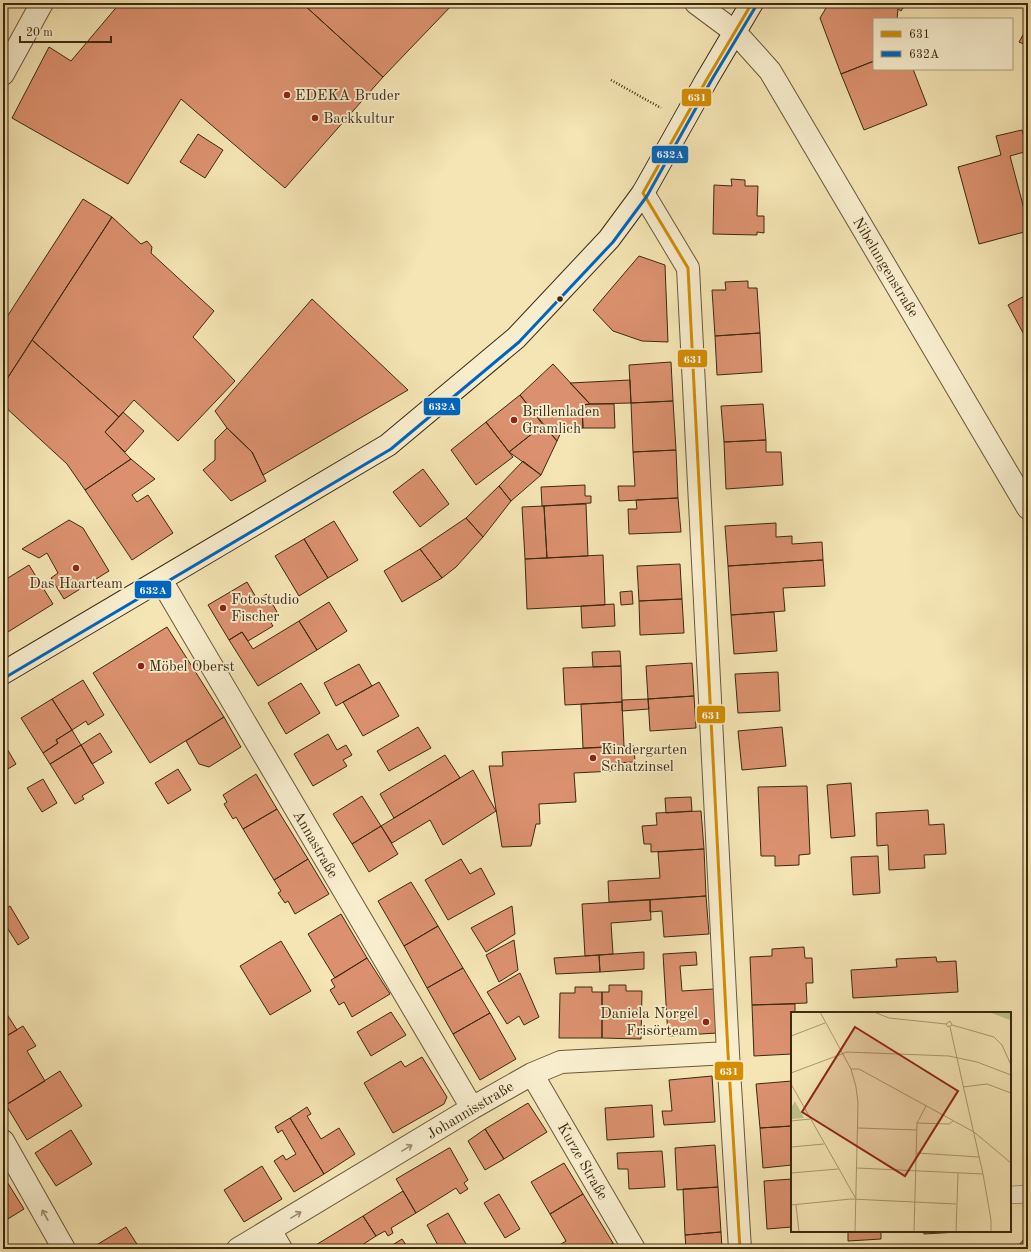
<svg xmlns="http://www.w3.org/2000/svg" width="1031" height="1252" font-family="'Old Standard TT',serif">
	<rect width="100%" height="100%" fill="#f5e5b4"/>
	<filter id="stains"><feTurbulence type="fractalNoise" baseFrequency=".005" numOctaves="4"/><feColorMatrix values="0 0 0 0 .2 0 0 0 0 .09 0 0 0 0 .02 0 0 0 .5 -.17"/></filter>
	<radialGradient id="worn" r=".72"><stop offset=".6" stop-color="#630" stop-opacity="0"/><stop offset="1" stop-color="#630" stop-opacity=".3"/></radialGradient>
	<!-- building -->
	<path fill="#db916f" stroke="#3c2910" d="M120 3H302L383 77 285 188 181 99 128 184 12 118 49 47 71 61Z
		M302 3H454L383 77Z
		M829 3H906L901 11 898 9 897 19H874V61L841 74 820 18Z
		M1028 26V46L1019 42Z
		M874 61V69H913L927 105 864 130 841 74Z
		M1022 130 1028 151 1010 156 1028 224V231L979 244 958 167 1001 155 996 136Z
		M198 134 223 150 205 178 180 162Z
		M731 179 745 180V186H758L757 216H764V233L757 232V235L713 234 714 185 732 186Z
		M83 199 112 217 3 385V323Z
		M112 217 141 244 147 241 152 247 151 253 214 311 193 337 235 381 178 441 134 400 119 417 32 340Z
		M639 256 665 265 668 342 642 341 613 331 593 310Z
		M748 281V288H757L760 333 715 336 712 290H726L725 282Z
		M1028 294V342L1008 305Z
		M312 299 408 390 263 475 252 452 227 428 215 411Z
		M760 333 762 372 717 375 715 336Z
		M32 340 119 417 105 432 131 459 85 490 67 464 3 405V385Z
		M671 362 673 401 631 403 629 365Z
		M553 364 590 404 582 405 583 428 562 430 557 441 520 395Z
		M630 380 631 403 590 404 570 383Z
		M520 395 543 425 509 452 486 422Z
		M673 401 676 450 633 452 631 403Z
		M590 404H614L615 428H583L582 405Z
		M763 404 766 440 724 442 721 406Z
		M123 412 144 431 125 452 105 432Z
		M486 422 513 457 476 485 451 450Z
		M543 425 557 441 541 475 509 452Z
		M227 428 252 452 266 481 231 501 203 470 215 460V440Z
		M766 440V452H781L783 485 726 489 724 442Z
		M676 450 678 498 619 501 618 486H635L633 452Z
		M131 459 155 479 132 495 137 502 148 495 173 533 132 560 85 490Z
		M523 461 541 475 511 501 499 486Z
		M423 469 449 504 420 527 393 492Z
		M585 485V496H591V503L542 506 541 487Z
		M499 486 511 501 483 537 466 518Z
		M678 498 681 532 629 534 628 509H637L636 500Z
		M586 504 588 556 547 558 544 506Z
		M544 506 547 558 525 559 522 507Z
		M466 518 483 537 456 567 442 578 420 549Z
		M69 520 83 528 109 571 64 599 51 578 58 573 47 553 39 558 22 549Z
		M334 521 358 560 328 578 304 539Z
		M776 523V537L792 536V544L822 542 823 560 728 566 725 526Z
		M304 539 328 578 299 596 275 556Z
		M420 549 442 578 402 602 384 571Z
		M603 555 605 605 527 609 525 559Z
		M823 560 825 586 783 588 785 611 731 615 728 566Z
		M680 564 682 599 639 601 637 566Z
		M29 565 53 604 3 635V581Z
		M247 582 257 599 267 594 277 612 268 618 273 626 248 641 242 632 229 640 208 605Z
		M632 591 633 604 621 605 620 592Z
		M682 599 684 633 640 635 639 601Z
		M329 602 347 631 317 650 299 621Z
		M614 604 615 626 582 628 581 606Z
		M774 612 777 651 734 654 731 615Z
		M299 621 317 650 258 686 229 640 242 632 253 649Z
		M167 627 224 717 150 763 93 673Z
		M620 651 621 666 593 667 592 652Z
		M692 663 694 696 648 699 646 666Z
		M359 664 372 686 336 706 324 683Z
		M621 666 622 702 565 705 563 668Z
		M778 672 780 711 738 713 735 674Z
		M83 680 104 715 88 725 86 721 72 730 52 699Z
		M379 682 399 716 363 736 343 702Z
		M301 683 320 713 286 734 268 703Z
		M694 696 696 728 650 731 648 699Z
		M52 699 72 730 56 740 58 743 43 753 21 718Z
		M648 699 649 709 622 711V700Z
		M622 702 624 746 583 748 581 704Z
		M224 717 241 747 209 767 199 764 186 741Z
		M418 727 431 748 389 771 377 751Z
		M782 727 786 766 742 770 738 731Z
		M72 730 81 745 50 764 43 753 58 743 56 740Z
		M100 733 112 752 92 764 81 745Z
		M328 734 337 750 346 745 352 755 343 760 347 766 313 786 294 754Z
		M3 742 16 764 3 772Z
		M81 745 104 783 82 796 84 799 75 804 50 764Z
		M634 746 635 762 613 763 614 771 574 773 576 802 539 804 540 824H536L531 846 502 847 489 766H503L502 752Z
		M445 755 460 778 394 818 380 794Z
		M178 769 191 790 168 804 155 783Z
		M473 770 496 811 443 845 430 820 392 843 381 826Z
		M256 774 277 809 243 829 236 817 233 819 224 804 227 802 223 795Z
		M43 779 57 803 42 812 27 788Z
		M851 783 855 836 831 838 827 785Z
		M807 786 810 854 799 855V865L775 866V856H761L758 787Z
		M362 796 381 826 352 844 333 814Z
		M691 797 692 811 666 813 665 798Z
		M277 809 308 859 274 880 243 829Z
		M928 810 929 825 944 824 946 854 924 855 925 868 889 870 888 845 877 846 876 813Z
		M701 811 704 849 651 852V844H644L642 826 657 825 656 813Z
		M381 826 398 854 369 872 352 844Z
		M704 849 706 896 609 902 608 881 660 878 658 852Z
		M878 856 880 893 853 895 851 857Z
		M308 859 329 894 295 914 288 901 285 903 278 893 281 891 274 880Z
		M461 859 470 874 481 868 495 894 448 920 425 880Z
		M411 882 438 926 404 946 378 901Z
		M706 896 709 934 664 937 662 911 650 912V900Z
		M650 900 651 920 611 923 613 954 585 956 582 904Z
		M10 906 29 938 18 945 3 921V911Z
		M512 906 515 934 486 952 471 928Z
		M341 914 367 958 335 978 308 934Z
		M438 926 463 968 427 988 404 946Z
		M514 940 518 970 499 982 486 955Z
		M281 941 311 991 270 1015 240 966Z
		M804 947 805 958H812L813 983H806L807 1003 752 1005 750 957 772 956V949Z
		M644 952V969L600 972 599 955Z
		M696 952 697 965 680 966 682 991 714 989 717 1033 668 1036 663 954Z
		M599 955 600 972 556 974 554 958Z
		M936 957 937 962 956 961 958 992 853 998 851 970 897 967 896 959Z
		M367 958 390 994 352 1017 344 1002 339 1005 330 990 335 987 331 980Z
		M463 968 490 1013 453 1034 427 988Z
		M520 973 539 1017 524 1025 519 1016 507 1024 487 992Z
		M609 985H626V991H642L641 1039 602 1038V992H609Z
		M575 987H592V992H602V1038H559L560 993H575Z
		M795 1004V1013H792V1054L754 1056 752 1005Z
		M3 1008 17 1030 3 1038Z
		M391 1012 406 1035 371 1056 357 1032Z
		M490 1013 516 1059 480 1080 453 1034Z
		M23 1026 36 1046 27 1051 45 1081 6 1105 3 1100V1038Z
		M422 1057 447 1097 444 1104 393 1133 364 1083 401 1061 405 1067Z
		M60 1071 82 1106 27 1140 6 1105Z
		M712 1076 715 1122 664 1125 662 1111H672L669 1080Z
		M792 1081V1126L760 1128 756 1084Z
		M528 1103 547 1132 504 1159 485 1129Z
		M652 1105 654 1137 607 1140 605 1108Z
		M307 1107 311 1114 307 1116 321 1139 339 1128 355 1154 324 1174 290 1118Z
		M290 1118 324 1174 294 1192 274 1161 283 1155 286 1160 296 1154 282 1130 278 1133 275 1127Z
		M792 1126V1165L763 1168 760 1128Z
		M485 1129 504 1159 485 1170 468 1141Z
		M71 1130 92 1164 56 1186 35 1153Z
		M715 1145 718 1187 677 1190 675 1148Z
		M449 1148H450L468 1180 464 1183 468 1189 460 1194 456 1188 416 1213 396 1179Z
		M662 1151 665 1187 629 1189 628 1169H618L617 1153Z
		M564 1163 583 1194 550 1214 531 1182Z
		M262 1166 282 1199 244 1222 224 1190Z
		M4 1177 24 1209 3 1222V1178Z
		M792 1179V1227L767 1229 764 1181Z
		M718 1187 721 1232 685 1235 683 1189Z
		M403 1191 416 1213 391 1228 393 1233 388 1236 385 1231 376 1236 363 1216Z
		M499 1194 520 1229 505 1238 484 1203Z
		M583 1194 613 1243 603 1249H553L566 1241 550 1214Z
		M448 1213 469 1249H440L427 1225Z
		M363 1216 376 1236 356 1249H311V1248Z
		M126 1227 140 1249H90Z
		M848 1231H881V1239L848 1241Z
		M923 1231H958V1232L924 1234Z
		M721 1232 722 1249H686L685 1235Z
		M1028 1235V1249H1015Z
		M402 1239 409 1249H386Z
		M613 1243 617 1249H603Z"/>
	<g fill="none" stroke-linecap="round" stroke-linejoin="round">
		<defs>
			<path id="lane" d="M1010 1195 1028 1194"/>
			<path id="street" d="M696 3 735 32 770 71 1028 508
				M3 74 42 3
				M643 193 688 268 728 1053 740 1249
				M161 580 472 1108
				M532 1074 634 1249
				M3 1141 64 1249
				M270 1230 281 1249
				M238 1249 472 1108 532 1074 561 1062 728 1053"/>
			<path id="secondary" d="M3 673 388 445 516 338 609 239 643 193 707 79 752 3"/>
		</defs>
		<!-- lane casing -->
		<use href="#lane" stroke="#6a5839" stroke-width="18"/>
		<!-- street casing -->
		<use href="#street" stroke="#6a5839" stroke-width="24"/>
		<!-- secondary casing -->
		<use href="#secondary" stroke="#3c2910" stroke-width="24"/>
		<!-- path -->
		<path stroke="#3c2910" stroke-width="2.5" stroke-dasharray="1 2" stroke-linecap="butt" d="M611 80 661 108"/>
		<!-- lane -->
		<use href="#lane" stroke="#f8eece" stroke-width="17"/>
		<!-- street -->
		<use href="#street" stroke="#f8eece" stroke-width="22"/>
		<!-- secondary -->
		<use href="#secondary" stroke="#f8eece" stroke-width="22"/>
		<defs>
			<path id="bus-1" d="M643 193 688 268 728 1053 740 1249
				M643 193 707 79 752 3"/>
			<path id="bus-2" d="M6 677 391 449 519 342 613 242 647 196 711 81 756 6"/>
		</defs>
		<!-- bus-1 casing -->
		<use href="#bus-1" stroke="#f8eece" stroke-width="6"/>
		<!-- bus-2 casing -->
		<use href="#bus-2" stroke="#f8eece" stroke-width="6"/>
		<!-- bus-1 -->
		<use href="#bus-1" stroke="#d28d03" stroke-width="3"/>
		<!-- bus-2 -->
		<use href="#bus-2" stroke="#0065bd" stroke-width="3"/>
	</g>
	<!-- one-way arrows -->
	<defs><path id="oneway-shaft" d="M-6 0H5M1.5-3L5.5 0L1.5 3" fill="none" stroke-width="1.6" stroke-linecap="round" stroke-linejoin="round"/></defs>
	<g stroke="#9a8c6f">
		<use href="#oneway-shaft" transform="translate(407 1148) rotate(-31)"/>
		<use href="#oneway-shaft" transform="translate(45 1215) rotate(-119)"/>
		<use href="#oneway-shaft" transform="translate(296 1215) rotate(-31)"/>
	</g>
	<!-- markers -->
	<g fill="#8f2418" stroke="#f8eece" stroke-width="1.5">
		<circle cx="287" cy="95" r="4"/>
		<circle cx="315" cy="118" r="4"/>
		<circle cx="514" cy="420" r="4"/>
		<circle cx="76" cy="568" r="4"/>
		<circle cx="223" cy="608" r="4"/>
		<circle cx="141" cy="666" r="4"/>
		<circle cx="593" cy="758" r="4"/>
		<circle cx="706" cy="1022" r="4"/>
	</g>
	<circle fill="#3c2910" stroke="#f8eece" stroke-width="1.5" cx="560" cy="299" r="3.5"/>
	<g text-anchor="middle" stroke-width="3.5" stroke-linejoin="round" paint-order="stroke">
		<!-- poi labels -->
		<g font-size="15" fill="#3c2910" stroke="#f8eece" text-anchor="start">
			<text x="295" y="100">EDEKA Bruder</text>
			<text x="323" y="123">Backkultur</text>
			<text x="522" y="416">Brillenladen<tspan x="522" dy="17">Gramlich</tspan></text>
			<text x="76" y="588" text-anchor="middle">Das Haarteam</text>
			<text x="231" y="604">Fotostudio<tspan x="231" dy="17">Fischer</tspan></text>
			<text x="149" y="671">Möbel Oberst</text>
			<text x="601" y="754">Kindergarten<tspan x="601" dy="17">Schatzinsel</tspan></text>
			<text x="698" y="1018" text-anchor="end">Daniela Norgel<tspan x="698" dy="17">Frisörteam</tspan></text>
		</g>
		<!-- street labels -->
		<g font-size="15" fill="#3c2910" stroke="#f8eece">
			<text transform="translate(886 267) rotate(59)" y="5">Nibelungenstraße</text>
			<text transform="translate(316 844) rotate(60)" y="5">Annastraße</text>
			<text transform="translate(470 1110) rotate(-31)" y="5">Johannisstraße</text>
			<text transform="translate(583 1161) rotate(60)" y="5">Kurze Straße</text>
		</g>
	</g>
	<!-- overview -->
	<g transform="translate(791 1012)">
		<rect width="220" height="220" fill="#f5e5b4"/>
		<path d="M198 0H220V9L219 8ZM4 89 13 106 0 107V96Z" fill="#bcc58c"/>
		<path fill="none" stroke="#ab9a72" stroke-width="1" d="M29 0 60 57 65 75 67 91 64 220M83 0 98 6 155 12 159 9 161 13M155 12 157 15 161 13 203 25 211 33 220 53M159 15 192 162 200 208V220M0 24 34 11M60 57H68L183 120 220 151M0 61 56 40 158 44 186 50 220 63M0 72 65 187M172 75 196 72 220 81M0 109 19 107M126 111 158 112 162 109M67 116 126 118M0 135 33 132M126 141 188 145M66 156 192 162M0 161 47 157M0 193 60 187 165 192M5 193 8 220M123 220 126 111 135 94M165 220 167 161"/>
		<path fill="#8f2418" fill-opacity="0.15" stroke="#8f2418" stroke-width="2" d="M64 15 167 79 114 164 11 100Z"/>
		<rect width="220" height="220" fill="none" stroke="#3c2910" stroke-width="2"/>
	</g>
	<g stroke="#f8eece" stroke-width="1.5">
		<rect x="681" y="88" width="31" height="19" rx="4" fill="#d28d03"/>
		<rect x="651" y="145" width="38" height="19" rx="4" fill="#0065bd"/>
		<rect x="677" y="349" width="31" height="19" rx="4" fill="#d28d03"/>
		<rect x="423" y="397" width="38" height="19" rx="4" fill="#0065bd"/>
		<rect x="134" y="580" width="38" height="19" rx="4" fill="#0065bd"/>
		<rect x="696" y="705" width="30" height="19" rx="4" fill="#d28d03"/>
		<rect x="714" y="1061" width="30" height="20" rx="4" fill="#d28d03"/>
	</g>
	<g font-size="11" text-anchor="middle" font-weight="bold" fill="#fff">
		<text x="697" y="101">631</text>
		<text x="670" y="158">632A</text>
		<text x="693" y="363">631</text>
		<text x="442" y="410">632A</text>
		<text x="153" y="594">632A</text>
		<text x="711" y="719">631</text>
		<text x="729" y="1075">631</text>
	</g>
	<!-- margin -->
	<rect width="1031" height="1252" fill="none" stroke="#f5e5b4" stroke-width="16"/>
	<rect x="4" y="4" width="1023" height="1244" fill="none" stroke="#3c2910" stroke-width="2"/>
	<rect x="8" y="8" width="1015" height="1236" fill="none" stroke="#3c2910"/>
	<!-- legend -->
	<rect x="873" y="18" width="140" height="52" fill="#f8eece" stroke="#ad9f82"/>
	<rect x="881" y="31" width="20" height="6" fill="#d28d03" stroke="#ad9f82"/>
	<text x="909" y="38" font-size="12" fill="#3c2910">631</text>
	<rect x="881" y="51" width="20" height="6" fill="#0065bd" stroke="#ad9f82"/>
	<text x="909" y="58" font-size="12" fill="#3c2910">632A</text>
	<!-- scale -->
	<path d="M20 36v6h91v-6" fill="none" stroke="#3c2910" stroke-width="2"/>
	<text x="26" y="36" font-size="12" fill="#3c2910" stroke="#f8eece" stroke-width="3" paint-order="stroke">20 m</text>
	<rect width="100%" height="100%" filter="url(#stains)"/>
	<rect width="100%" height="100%" fill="url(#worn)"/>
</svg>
